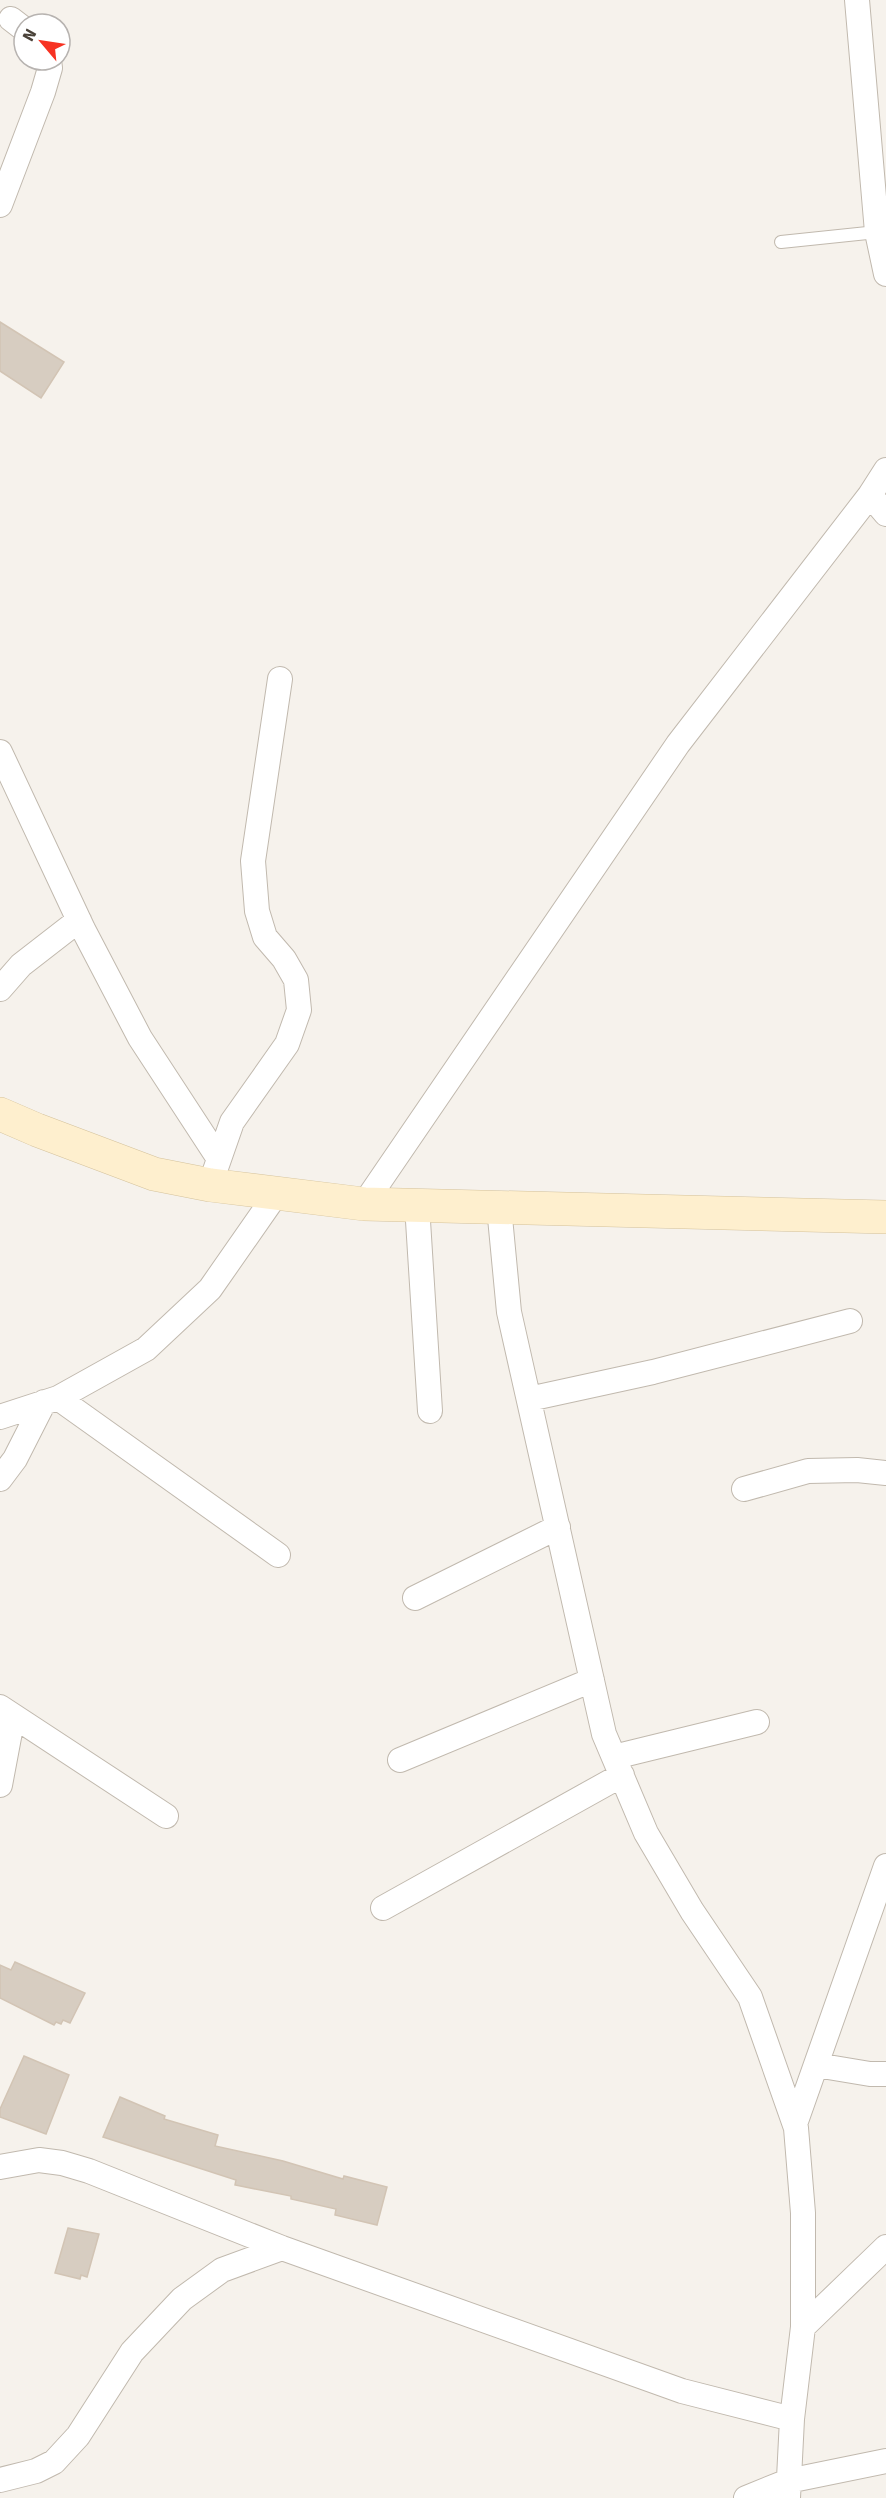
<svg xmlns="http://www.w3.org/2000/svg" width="886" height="2498" font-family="Signika,sans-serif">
	<rect width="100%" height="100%" fill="#f6f2ec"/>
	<!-- building -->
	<path fill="#d7cdc1" stroke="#d2c4b4" stroke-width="1.5" d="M0 322 64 362 41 398 0 371Z
		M15 1962 85 1993 70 2023 63 2020 61 2024 56 2022 54 2025 0 1998V1965L11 1970Z
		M24 2056 69 2075 46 2134 0 2117V2109Z
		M120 2097 165 2116 164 2119 218 2135 215 2146 283 2161 343 2179 344 2176 387 2187 377 2225 335 2215 336 2209 291 2199V2196L235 2185 236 2180 103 2137Z
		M68 2228 99 2234 87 2277 81 2275 80 2279 55 2273Z"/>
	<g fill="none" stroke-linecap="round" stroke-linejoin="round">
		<defs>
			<path id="service" d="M781 242 877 232"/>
			<path id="minor" d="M857 0 877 232 886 274
				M11 19 24 29
				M0 205 43 92 50 68 49 60
				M870 495 886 514
				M0 752 83 929 140 1038 219 1159
				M0 989 21 965 79 920
				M210 1185 232 1122 287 1044 299 1010 296 980 284 959 265 937 257 911 253 861 280 679
				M364 1204 678 744 870 495 886 470
				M417 1205 430 1411
				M499 1207 509 1312 604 1734 646 1833 692 1911 750 1997 796 2128 803 2213V2327L792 2419
				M58 1398 278 1555
				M529 1399 653 1372 850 1321
				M0 1417 58 1398 146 1349 210 1289 277 1193
				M0 1479 15 1459 44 1402
				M744 1489 808 1471 857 1470 886 1473
				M415 1598 558 1527
				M0 1707 166 1816
				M614 1757 757 1722
				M400 1760 592 1680
				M0 1785 13 1716
				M383 1908 622 1775
				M816 2065 870 2074H886
				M795 2124 886 1866
				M0 2167 39 2160 62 2163 89 2171 282 2248 682 2391 792 2419 788 2498
				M803 2327 886 2247
				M0 2480 36 2471 54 2462 78 2436 132 2352 182 2299 222 2270 282 2248
				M746 2498 788 2481 886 2461"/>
			<path id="secondary" d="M0 1114 37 1130 154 1174 210 1185 364 1204 886 1217"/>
		</defs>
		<!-- service casing -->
		<use href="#service" stroke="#c1b9ae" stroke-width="14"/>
		<!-- minor casing -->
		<use href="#minor" stroke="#c1b9ae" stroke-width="26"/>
		<!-- secondary casing -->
		<use href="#secondary" stroke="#d4c29c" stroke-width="34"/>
		<!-- service -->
		<use href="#service" stroke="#fff" stroke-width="12"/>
		<!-- minor -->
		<use href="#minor" stroke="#fff" stroke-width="24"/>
		<!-- secondary -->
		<use href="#secondary" stroke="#feefce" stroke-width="33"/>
	</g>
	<!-- north arrow -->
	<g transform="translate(42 42) rotate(299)"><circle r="28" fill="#ffffff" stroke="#b7b3b0" stroke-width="1.5"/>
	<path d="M0-4.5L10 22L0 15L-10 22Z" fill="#f73222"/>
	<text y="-9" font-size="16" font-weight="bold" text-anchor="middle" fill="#4a4239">N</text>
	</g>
</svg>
